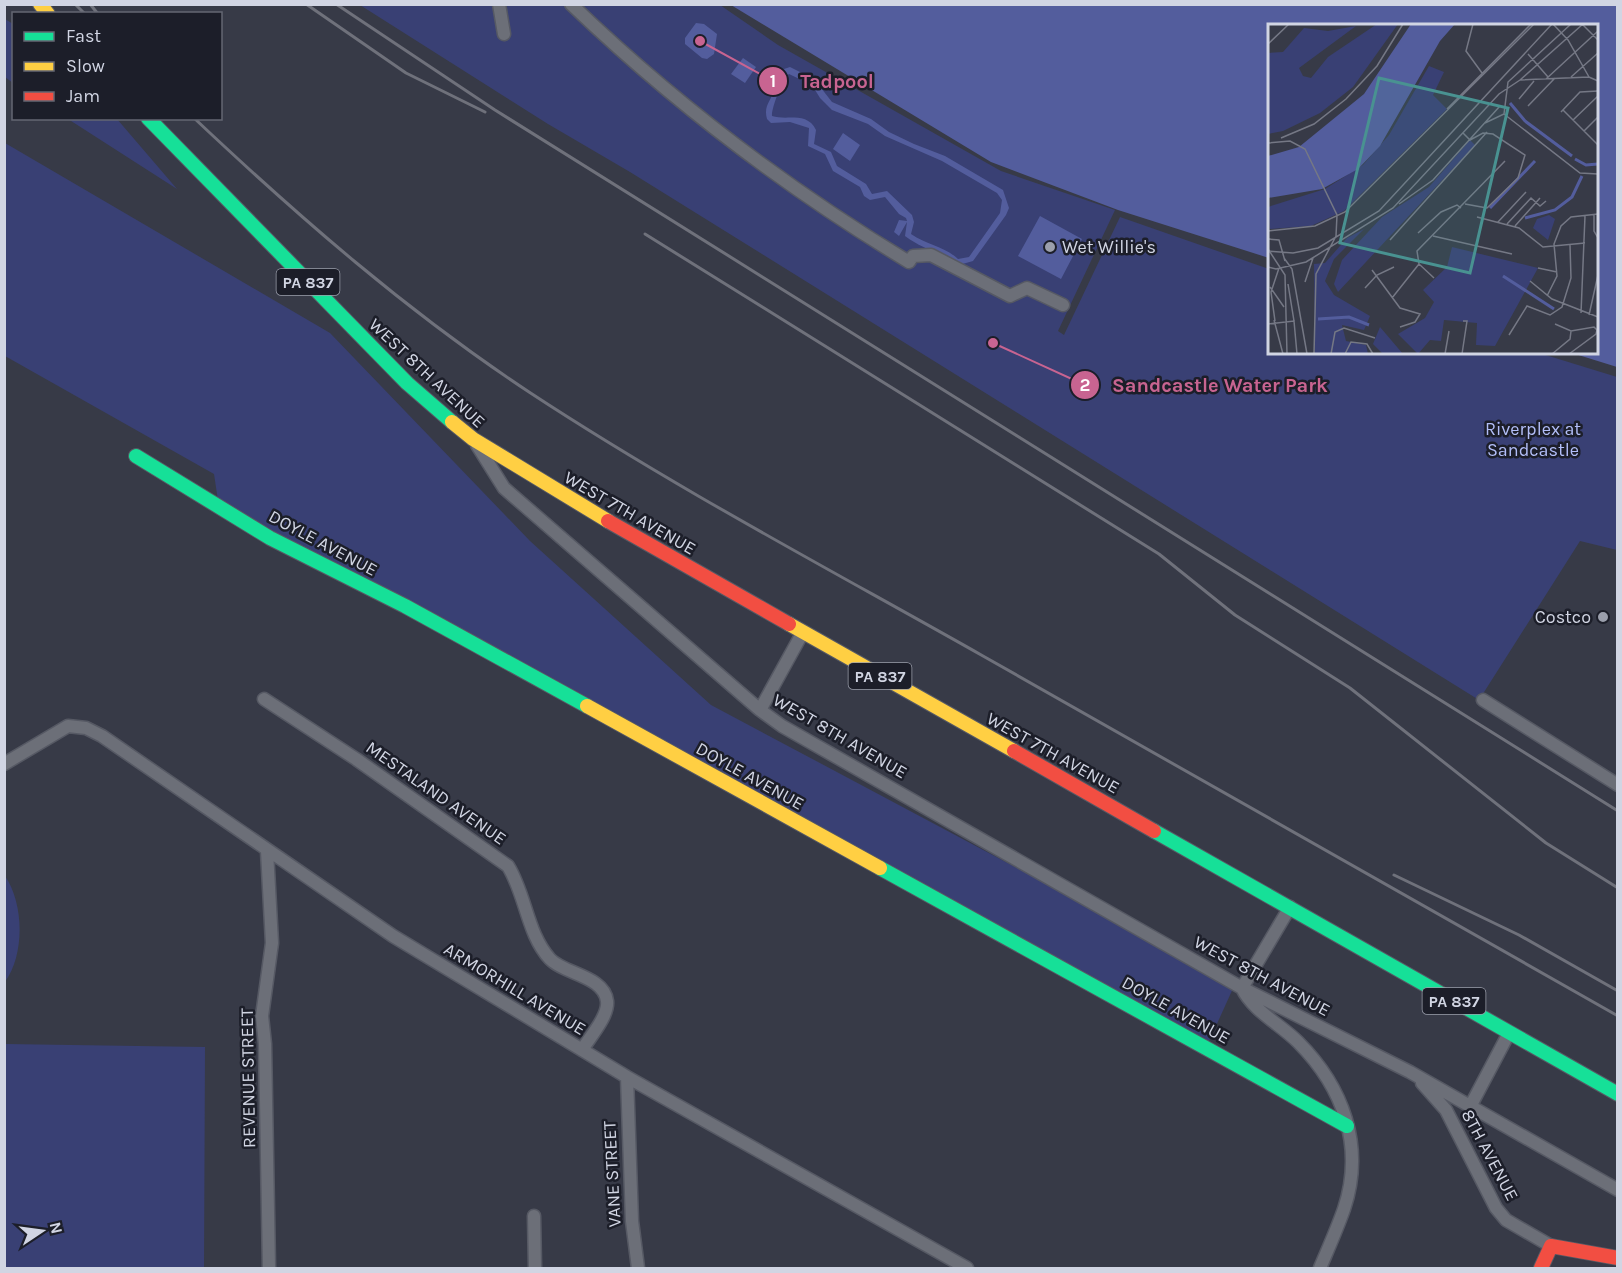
<svg xmlns="http://www.w3.org/2000/svg" width="1622" height="1273" font-family="Karla,sans-serif">
	<rect width="100%" height="100%" fill="#373a47"/>
	<!-- green -->
	<path fill="#394074" d="M360 5H720L778 45 1001 171 1115 210 1058 331 1064 335 1120 217 1269 269 1270 352 1539 353 1617 377V550L1580 541 1479 700 630 172 548 124Z
		M5 19 13 24V83L5 77Z
		M68 119H117L177 189Z
		M5 143 330 333 530 541 711 705 1235 984 1206 1048 219 507 214 474 5 356Z
		M5 876C24 904 25 954 5 982Z
		M5 1044 205 1047 204 1268H5Z"/>
	<!-- water -->
	<path fill="#535d9d" fill-rule="evenodd" d="M731 5H1617V367L1572 353 1596 352V26H1270L1269 258 1118 210 991 162Z
		M696 23 704 24 717 34 714 54 707 59 702 58 685 44V38Z
		M743 58 756 67 745 83 731 74Z
		M790 67 814 79 832 102 871 119 889 132 914 144 945 156 1003 190 1009 208 1006 215 973 261 959 265C941 253 922 249 905 236L907 222 899 236 894 232 899 220 907 221 906 218 899 214 885 197 870 200 864 196 860 187 833 171 825 154 808 146 809 128 790 122 771 123 767 119C763 105 772 100 775 88 777 80 776 77 781 70ZM789 74 812 85 820 98 832 110 868 124 885 136 942 161 997 193 1002 200 1000 213 969 257 958 259C944 246 927 245 911 234L914 222 912 215 887 191 872 194 866 184 837 166 831 152 814 144 816 130C807 111 786 121 772 116 771 109 783 78 789 74Z
		M843 133 860 145 850 161 833 149Z
		M1040 216 1082 239 1061 279 1018 256Z"/>
	<g fill="none" stroke-linecap="round" stroke-linejoin="round">
		<defs>
			<path id="street" d="M499 4 504 34
				M571 4C673 102 788 189 909 262L913 256 931 255 1010 296 1027 288 1063 305
				M477 445 504 488 760 710 782 726 1242 988 1410 1072 1618 1190
				M264 699 356 759 508 866C526 895 527 934 550 959 564 974 604 976 607 1001 609 1016 589 1038 582 1050
				M1483 700 1618 785
				M760 710 803 632
				M4 764 68 726 86 728 102 736 393 936 627 1077 967 1268
				M267 851 272 943 262 1016 265 1044 269 1268
				M1290 907 1242 988C1253 1011 1280 1024 1298 1042 1343 1087 1365 1146 1344 1209 1337 1229 1328 1249 1320 1268
				M627 1077 632 1221 638 1268
				M1422 1083 1446 1110 1496 1208 1506 1220 1551 1246
				M1471 1105 1509 1033
				M534 1216 535 1268"/>
			<path id="fast" d="M148 118 407 383 452 422
				M136 456 270 538 405 606 587 706
				M1154 831 1618 1094
				M880 868 1347 1126"/>
			<path id="slow" d="M40 4 48 14
				M452 422 473 439 608 521
				M789 624 1014 751
				M587 706 880 868"/>
			<path id="jam" d="M608 521 789 624
				M1014 751 1154 831
				M1541 1268 1551 1246 1618 1258"/>
		</defs>
		<!-- street casing -->
		<use href="#street" stroke="#565964" stroke-width="15"/>
		<!-- fast casing -->
		<use href="#fast" stroke="#565964" stroke-width="16"/>
		<!-- slow casing -->
		<use href="#slow" stroke="#565964" stroke-width="16"/>
		<!-- jam casing -->
		<use href="#jam" stroke="#565964" stroke-width="16"/>
		<!-- street -->
		<use href="#street" stroke="#6c6f78" stroke-width="12"/>
		<!-- fast -->
		<use href="#fast" stroke="#16e098" stroke-width="14"/>
		<!-- slow -->
		<use href="#slow" stroke="#ffcf43" stroke-width="14"/>
		<!-- jam -->
		<use href="#jam" stroke="#f24e42" stroke-width="14"/>
		<!-- rail -->
		<path stroke="#6f717b" stroke-width="3" d="M75 4 85 14
			M90 4 98 14
			M306 4 406 73 485 112
			M336 4 495 110 1618 811
			M194 118C300 218 408 312 529 392 675 488 831 570 983 656 1195 776 1406 897 1618 1016
			M645 234 1159 554 1235 615 1350 688 1546 843 1618 888
			M1394 875 1519 935 1618 991"/>
	</g>
	<!-- markers -->
	<g fill="#9b9fac" stroke="#1c1e29" stroke-width="2">
		<circle cx="1050" cy="247" r="6"/>
		<circle cx="1603" cy="617" r="6"/>
	</g>
	<g text-anchor="middle" stroke-width="5" stroke-linejoin="round" paint-order="stroke">
		<!-- shield labels -->
		<g fill="#1c1e29" stroke="#9b9eab" stroke-width="1.5">
			<rect x="276.5" y="269" width="63" height="26" rx="4.5"/>
			<rect x="848.5" y="663" width="63" height="26" rx="4.5"/>
			<rect x="1422.5" y="988" width="63" height="26" rx="4.5"/>
		</g>
		<g font-size="16" font-weight="bold" fill="#d1d5e3">
			<text x="308" y="288">PA 837</text>
			<text x="880" y="682">PA 837</text>
			<text x="1454" y="1007">PA 837</text>
		</g>
		<!-- poi labels -->
		<g font-size="18" fill="#d1d5e3" stroke="#1c1e29" text-anchor="start">
			<text x="1062" y="253">Wet Willie's</text>
			<text x="1591" y="623" text-anchor="end">Costco</text>
		</g>
		<!-- street labels -->
		<g font-size="18" fill="#d1d5e3" stroke="#1c1e29">
			<text transform="translate(427 373) rotate(43)" y="6">WEST 8TH AVENUE</text>
			<text transform="translate(630 513) rotate(30)" y="6">WEST 7TH AVENUE</text>
			<text transform="translate(323 543) rotate(28)" y="6">DOYLE AVENUE</text>
			<text transform="translate(840 736) rotate(30)" y="6">WEST 8TH AVENUE</text>
			<text transform="translate(1053 753) rotate(29)" y="6">WEST 7TH AVENUE</text>
			<text transform="translate(750 776) rotate(29)" y="6">DOYLE AVENUE</text>
			<text transform="translate(436 793) rotate(35)" y="6">MESTALAND AVENUE</text>
			<text transform="translate(1262 976) rotate(28)" y="6">WEST 8TH AVENUE</text>
			<text transform="translate(515 989) rotate(31)" y="6">ARMORHILL AVENUE</text>
			<text transform="translate(1176 1010) rotate(29)" y="6">DOYLE AVENUE</text>
			<text transform="translate(248 1078) rotate(-91)" y="6">REVENUE STREET</text>
			<text transform="translate(1490 1155) rotate(62)" y="6">8TH AVENUE</text>
			<text transform="translate(612 1174) rotate(-93)" y="6">VANE STREET</text>
		</g>
		<!-- park labels -->
		<g font-size="18" fill="#b2bef8" stroke="#1c1e29">
			<text x="1533" y="435">Riverplex at<tspan x="1533" dy="21">Sandcastle</tspan></text>
		</g>
	</g>
	<!-- overview -->
	<g transform="translate(1268 24)">
		<rect width="330" height="330" fill="#373a47"/>
		<path d="M109 0H130L85 63 52 89 15 107 0 110V29L15 28 36 4 60 7 88 2 31 44 35 52 43 54 60 33ZM161 42 176 48 165 71 179 85 76 187 43 202 2 205 0 183 57 165 95 141 121 111ZM202 116 207 121 70 268 66 260 74 236 114 193 161 163ZM281 191 287 195 280 216 265 204 269 195ZM96 205 66 235 57 257 66 271 102 292 96 306 74 301 78 317 98 321 100 330H47L46 240 57 239 79 214ZM184 223 270 244 227 322 208 321 209 299 176 296 173 317 162 316 150 330 130 310 157 294 166 278 155 266 179 243ZM112 303 135 330H115L105 320Z" fill="#394074"/>
		<path d="M143 0H187L172 17 112 122 90 145 54 165 0 174V132L31 123 96 70Z" fill="#535d9d"/>
		<path fill="none" stroke="#535d9d" stroke-width="3" d="M242 79 257 97 304 132M307 135 318 141 330 140M222 184 267 137M257 194 287 186 304 173 314 152M235 252 286 285M50 295 81 293 101 301"/>
		<path fill="none" stroke="#757885" stroke-width="1.5" d="M205 0 198 27 214 49M285 0 300 16 321 53M314 0 330 16M0 20 21 0M260 30 280 53M303 53 330 29M278 55 330 7M252 56 321 53 330 57M251 75 266 57M260 82 287 54M179 85 263 0M295 86 330 121M293 88 312 68 330 67M236 90 312 149 330 150M305 96 330 72M217 99 236 90 240 58 303 0M316 107 330 93M195 109 202 116 215 109 225 110 257 131 250 154 219 184M13 114 46 100 78 75 109 42 135 0M0 119 22 117 37 125 69 191 68 212 48 250 46 330M131 180 165 156 232 82M197 180 219 184M326 191V207L330 214M209 193 251 204 275 223 317 219M230 198 258 168M239 200 263 174 272 182 278 177M247 202 272 174M0 207 47 202 77 188 266 0M150 209 173 188 189 181 193 184M165 212 244 230M0 215 11 216 17 237M122 216 219 108M0 225 17 251 19 330M0 227 25 229 50 224 111 187 284 0M16 234 24 245 39 330M0 243 8 245 38 238 125 184 231 70 252 56 315 0M270 244 289 248M104 246 132 284 152 290 147 298 132 303M166 254 151 240 149 227 237 137M262 257 284 275 330 293M37 258 45 234M20 260 26 297M2 263 16 283M97 264 109 251 126 243M279 272 289 252 286 220 293 202 303 193 330 190M124 274 151 240M313 289 317 192M321 291 330 251M6 296 15 330M7 297 3 268 11 244M0 300 26 297 29 330M287 300 303 307 326 303 329 306 328 310 301 330M241 311 259 282 282 291 294 283 303 254 302 221M63 330 67 308 76 304 107 314M77 330 83 318 99 320 105 330M177 330 181 307M194 330 199 297H195M284 330 302 315 303 307"/>
		<path fill="#499291" fill-opacity="0.15" stroke="#499291" stroke-width="3" d="M111 54 240 84 202 249 72 219Z"/>
		<rect width="330" height="330" fill="none" stroke="#d1d5e3" stroke-width="3"/>
	</g>
	<!-- callouts -->
	<path fill="none" stroke="#c86491" stroke-width="2" d="M700 41L773 81M993 343L1085 385"/>
	<g fill="#c86491" stroke="#1c1e29" stroke-width="2">
		<circle cx="700" cy="41" r="6"/>
		<circle cx="993" cy="343" r="6"/>
		<circle cx="773" cy="81" r="15"/>
		<circle cx="1085" cy="385" r="15"/>
	</g>
	<g font-size="18" text-anchor="middle" font-weight="bold" fill="#fff">
		<text x="773" y="87">1</text>
		<text x="1085" y="391">2</text>
	</g>
	<g font-size="20" text-anchor="middle" font-weight="bold" fill="#c86491" stroke="#1c1e29" stroke-width="5" stroke-linejoin="round" paint-order="stroke">
		<text x="837" y="88">Tadpool</text>
		<text x="1220" y="392">Sandcastle Water Park</text>
	</g>
	<!-- border -->
	<rect width="1622" height="1273" fill="none" stroke="#d1d5e3" stroke-width="12"/>
	<!-- legend -->
	<rect x="12" y="12" width="210" height="108" fill="#1c1e29" stroke="#646773" stroke-width="1.5"/>
	<rect x="24" y="32" width="30" height="9" fill="#16e098" stroke="#646773" stroke-width="1.5"/>
	<text x="66" y="42" font-size="18" fill="#d1d5e3">Fast</text>
	<rect x="24" y="62" width="30" height="9" fill="#ffcf43" stroke="#646773" stroke-width="1.5"/>
	<text x="66" y="72" font-size="18" fill="#d1d5e3">Slow</text>
	<rect x="24" y="92" width="30" height="9" fill="#f24e42" stroke="#646773" stroke-width="1.5"/>
	<text x="66" y="102" font-size="18" fill="#d1d5e3">Jam</text>
	<!-- north arrow -->
	<g transform="translate(42 1231) rotate(77)" stroke="#1c1e29" stroke-width="4.5" paint-order="stroke">
	<path d="M0-4.5L10 22L0 15L-10 22Z" fill="#d1d5e3"/>
	<text y="-9" font-size="16" font-weight="bold" text-anchor="middle" fill="#d1d5e3">N</text>
	</g>
</svg>
